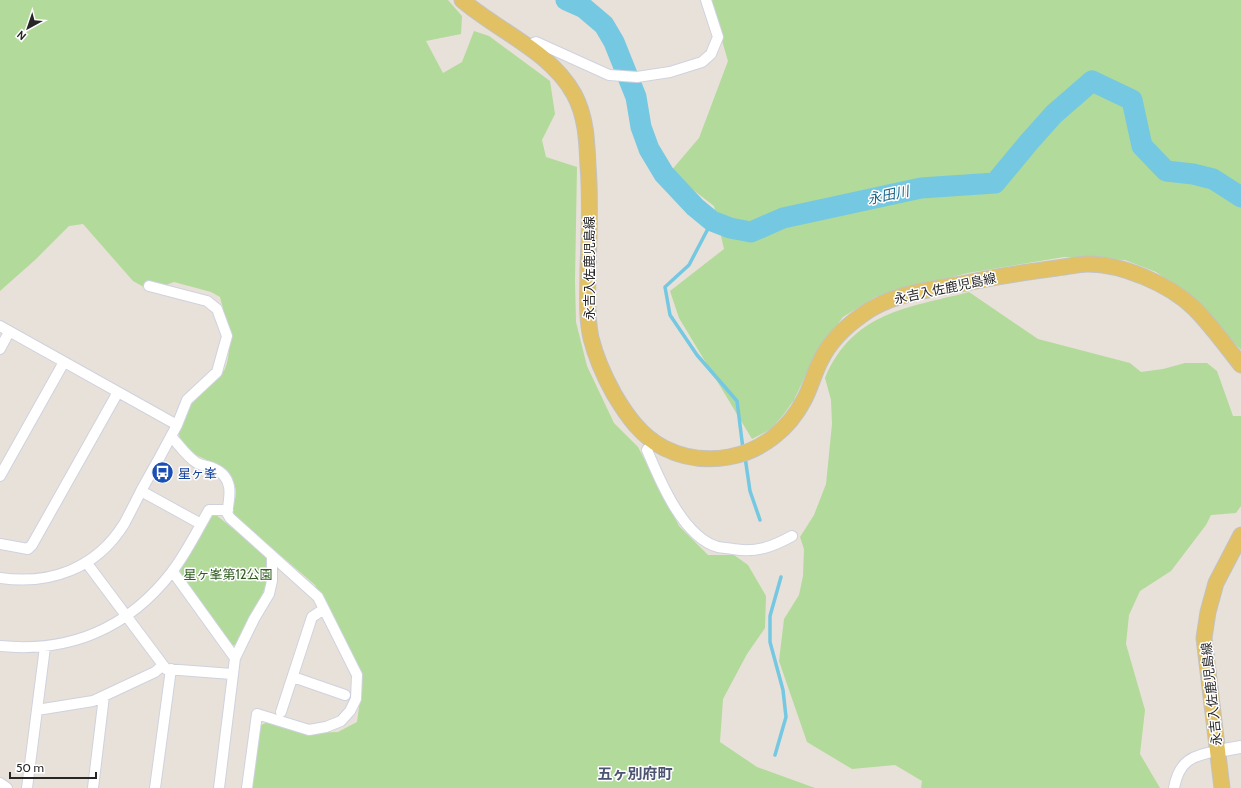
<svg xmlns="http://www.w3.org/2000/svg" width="1241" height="788" font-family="Cabin,'Noto Sans JP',sans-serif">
	<rect width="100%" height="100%" fill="#e8e1d9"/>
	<!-- green -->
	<path fill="#b2da9a" d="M0 0H448L462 16 461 34 426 41 443 73 462 62 474 31 489 36 550 81 555 114 542 140 546 157 577 167 575 281 576 322 587 366 614 423 638 447 679 526 708 555H734L748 565 766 596 765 628 747 654 723 699 720 742 757 767 815 788H252L261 725 268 722 312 733 338 732 357 722 361 693 357 663 315 585 236 517 231 510C236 499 238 492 233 481 231 478 230 473 227 470 214 459 179 456 179 433 179 408 197 394 214 379 217 376 223 373 225 369 234 346 226 320 220 297L211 292 174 282 151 291 133 281 83 224 69 226 35 260 0 291Z
		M710 0H1241V350L1189 294 1156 272 1125 260 1064 257 968 273 875 297 843 317 817 351 794 400 784 414 771 429 752 439 679 318 670 291 724 249 714 206 670 172 699 138 728 61Z
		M969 292 1038 339 1130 363 1141 372 1163 369 1185 363H1207L1217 371 1233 416H1241V506L1236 513 1211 515 1206 525 1171 571 1140 591 1129 615 1126 644 1145 710 1140 754 1160 788H921L922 781 895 765 852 769 807 742 779 661 784 619 799 595 803 576 804 549 800 537 814 515 826 484 832 424 831 400 825 378C853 312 907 308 969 292Z
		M213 515H216L265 554C277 581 249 621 237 645H232L181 574 180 570Z"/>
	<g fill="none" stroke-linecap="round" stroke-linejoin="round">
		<!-- stream -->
		<path stroke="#75c8e1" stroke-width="3.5" d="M712 221 689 265 665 287 670 315 697 355 737 401 743 449
			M745 457 750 491 760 520
			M775 755 786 717 783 690 770 642V616L781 577"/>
		<!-- river -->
		<path stroke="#75c8e1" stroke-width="21" d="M566 0 584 8 604 25 614 42 636 97 641 127 649 149 664 174 695 207 712 221 730 228 751 232 783 218 921 188 995 183 1029 142 1054 114 1092 81 1132 100 1142 146 1166 171 1193 174 1213 179 1241 197"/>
		<defs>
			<path id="minor" d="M527 46 536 42 609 75 637 77 670 72 702 62 711 54 718 37 706 0
				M149 286 207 301 217 309 227 336 217 372 187 400 177 425
				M0 326 177 425C166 446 154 468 142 489 136 501 130 513 124 524 96 569 50 585 0 578
				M0 349 9 332
				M171 436C179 445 187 457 197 463 203 466 210 466 215 469 234 478 230 496 227 513L230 518 318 597 357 675 356 699 350 711 341 721 326 727 309 730 257 714 247 788
				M654 441 647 450C660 481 683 537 718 547 723 548 728 548 733 549 756 553 772 547 792 536
				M0 476 64 362
				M141 491 201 524
				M0 544 28 549 32 545 118 392
				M86 562 166 669 232 674
				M173 572 235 658
				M0 646C70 653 128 628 171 573 186 554 197 531 209 510H228
				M293 677 345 695
				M37 710 93 701 155 672 163 665
				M281 712 312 617 324 609
				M0 783 7 788
				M27 788 45 647
				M93 788 104 696
				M155 788 171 669
				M219 788 235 658 254 619 269 594 272 581V556
				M1174 788C1179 761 1192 755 1218 751"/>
			<path id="tertiary" d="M1218 751 1241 747"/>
			<path id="primary" d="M462 0C498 31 550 51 574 94 586 116 587 141 588 166 591 201 589 235 588 270 588 293 586 316 591 338 596 358 604 376 614 394 627 416 641 436 664 448 684 458 707 461 729 457 762 451 789 429 804 400 811 387 814 373 821 360 830 341 845 327 862 315 891 293 931 290 966 283 997 276 1027 272 1057 268 1067 267 1078 264 1088 264 1122 264 1169 284 1194 308 1211 325 1226 346 1241 365
				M1222 788 1204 638 1208 612 1216 583 1241 535"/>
		</defs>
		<!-- minor casing -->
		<use href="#minor" stroke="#cfd2de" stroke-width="12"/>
		<!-- tertiary casing -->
		<use href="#tertiary" stroke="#cfd2de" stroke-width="14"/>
		<!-- primary casing -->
		<use href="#primary" stroke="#c2c2c2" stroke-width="17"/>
		<!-- minor -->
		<use href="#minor" stroke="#fff" stroke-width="10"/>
		<!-- tertiary -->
		<use href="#tertiary" stroke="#fff" stroke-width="12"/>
		<!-- primary -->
		<use href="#primary" stroke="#e2c064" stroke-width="15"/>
	</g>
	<!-- icons -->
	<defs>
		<symbol id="bus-disc" viewBox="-11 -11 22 22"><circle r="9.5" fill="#1a4fb4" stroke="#fff"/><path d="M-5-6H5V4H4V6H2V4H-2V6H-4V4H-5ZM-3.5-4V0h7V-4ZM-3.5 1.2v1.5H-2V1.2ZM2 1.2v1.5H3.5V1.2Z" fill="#fff"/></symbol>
	</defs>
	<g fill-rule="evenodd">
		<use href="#bus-disc" x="150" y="460" width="25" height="25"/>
	</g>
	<g text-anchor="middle" stroke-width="3" stroke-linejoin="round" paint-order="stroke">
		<!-- street labels -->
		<g font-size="13" fill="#262626" stroke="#fff">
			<text transform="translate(589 268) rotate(-90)" y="5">永吉入佐鹿児島線</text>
			<text transform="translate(945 288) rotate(-12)" y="5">永吉入佐鹿児島線</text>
			<text transform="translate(1211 694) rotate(-96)" y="5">永吉入佐鹿児島線</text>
		</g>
		<!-- transit labels -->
		<g font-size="13" fill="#164399" stroke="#fff" text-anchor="start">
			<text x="178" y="478">星ヶ峯</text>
		</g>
		<!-- park labels -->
		<g font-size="13" fill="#2e5b1f" stroke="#fff">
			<text x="228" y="579">星ヶ峯第12公園</text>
		</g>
		<!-- water labels -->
		<g font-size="14" font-style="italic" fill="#196588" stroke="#fff">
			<text transform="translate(888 195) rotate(-12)" y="5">永田川</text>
		</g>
		<!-- quarter labels -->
		<g font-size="15" font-weight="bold" fill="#4c5472" stroke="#fff">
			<text x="635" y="779">五ヶ別府町</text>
		</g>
	</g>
	<!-- north arrow -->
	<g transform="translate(28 28) rotate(220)" stroke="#ffffff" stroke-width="3" paint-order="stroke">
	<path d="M0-3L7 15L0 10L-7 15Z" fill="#262626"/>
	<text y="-6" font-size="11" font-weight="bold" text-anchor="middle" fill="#262626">N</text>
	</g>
	<!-- scale -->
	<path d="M10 772v6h86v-6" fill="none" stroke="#262626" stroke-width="2"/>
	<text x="16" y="772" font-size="12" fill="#262626" stroke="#ffffff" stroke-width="3" paint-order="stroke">50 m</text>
</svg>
